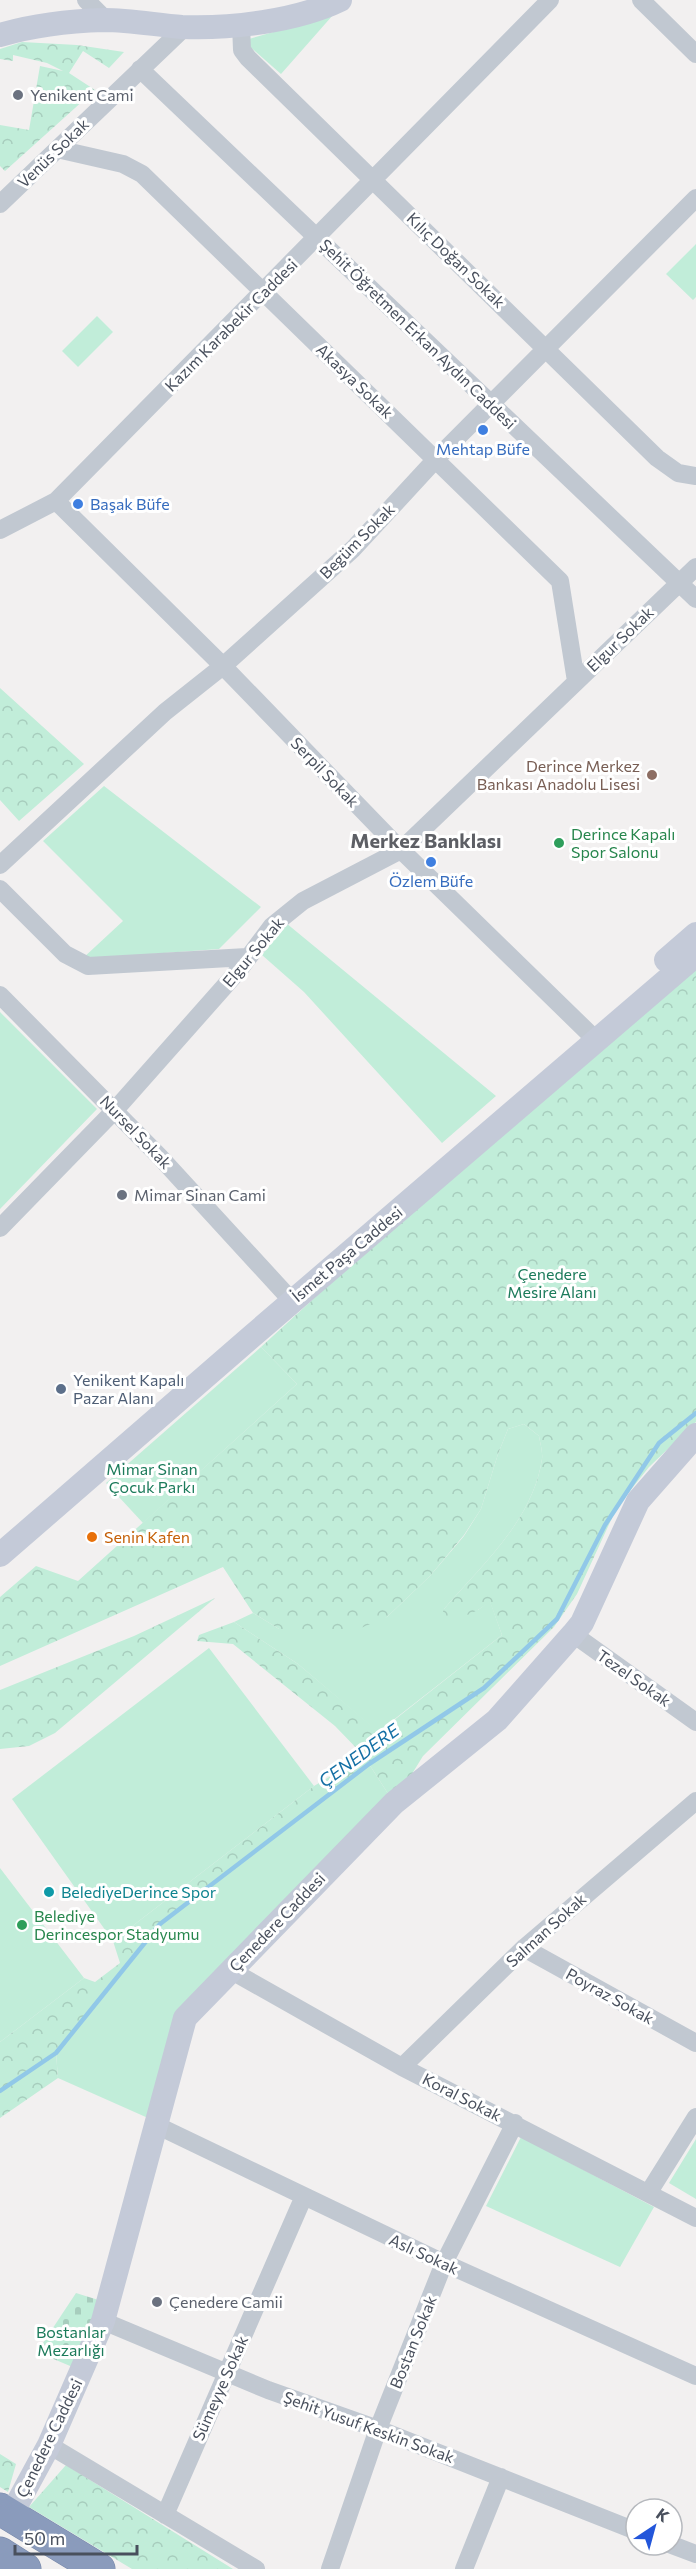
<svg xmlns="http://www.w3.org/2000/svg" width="696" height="2569" font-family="Commissioner,sans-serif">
	<defs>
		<pattern id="forest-crowns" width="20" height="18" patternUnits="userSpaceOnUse" patternTransform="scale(1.5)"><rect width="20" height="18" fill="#c1edd9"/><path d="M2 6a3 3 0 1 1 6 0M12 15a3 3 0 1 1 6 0" fill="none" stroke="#a7cdbd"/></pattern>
		<pattern id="cemetery-stones" width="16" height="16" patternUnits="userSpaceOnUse" patternTransform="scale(1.5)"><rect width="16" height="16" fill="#c1edd9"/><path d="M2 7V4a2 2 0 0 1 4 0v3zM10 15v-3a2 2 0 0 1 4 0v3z" fill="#a7cdbd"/></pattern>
	</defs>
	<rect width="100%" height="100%" fill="#f2f0f0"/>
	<!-- green -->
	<path fill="#c1edd9" d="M333 15 281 74 248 45 249 39Z
		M696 244V297L693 300 666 274Z
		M97 316 113 332 78 367 62 351Z
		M104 786 261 907 219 949 82 959 123 921 43 841Z
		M286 923 496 1096 442 1143 304 992 262 955Z
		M0 1012 97 1109 0 1209Z
		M261 1347 297 1384 143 1523 106 1483Z
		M524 1424 539 1436C540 1443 543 1452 542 1459 533 1520 482 1565 444 1609L478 1610 490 1601 502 1635 378 1732 298 1664 234 1622 253 1613 279 1629 387 1617 430 1576 464 1536 481 1509 498 1454 508 1429Z
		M209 1648 314 1786 113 1941 12 1799Z
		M369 1764 394 1803 185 2018 157 2122 58 2078 56 2053 160 1924Z
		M0 1868 84 1978 0 2042Z
		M521 2137 654 2207 620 2267 486 2206Z
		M696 2139V2199L669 2183Z"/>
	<!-- forest -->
	<path fill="url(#forest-crowns)" d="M22 42 77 45 124 52 109 68 83 51 69 73 95 90 5 171 0 166V125L29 130 40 66 63 71 47 63 13 55V61L0 59V49Z
		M0 688 84 764 19 821 0 800Z
		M696 969V1422L649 1467 617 1507 577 1594 554 1627 423 1756 394 1803 369 1764 160 1924 56 2053 58 2078 0 2118V2042L84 1978 95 1982 120 1963 113 1941 314 1786 364 1756 335 1726 233 1644 197 1641 199 1635 234 1622 298 1664 379 1732 502 1635 490 1602 478 1610 446 1625 440 1620 444 1609C482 1565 533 1520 542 1459 543 1452 540 1443 539 1436L524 1424 508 1429 498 1454 481 1509 464 1535 430 1576 387 1617 361 1628 315 1637 279 1629 253 1613 223 1567 0 1666V1597L36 1566 78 1581 297 1384 261 1347 346 1269Z
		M215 1598 55 1733 29 1746 0 1749V1690L134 1636Z
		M0 2454 16 2464 8 2492 0 2487Z
		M66 2465 233 2569H132L29 2507Z"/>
	<!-- cemetery -->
	<path fill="url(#cemetery-stones)" d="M76 2293 108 2303 82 2371 37 2352Z"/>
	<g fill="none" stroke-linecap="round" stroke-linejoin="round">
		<!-- stream -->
		<path stroke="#91c8e8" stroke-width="4.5" d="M0 2091 56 2053 160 1924 369 1764 484 1688 557 1619 605 1525 659 1443 696 1413"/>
		<defs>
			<path id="highway" d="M0 2509 99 2569
				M0 2553 25 2569"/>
		</defs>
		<!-- highway casing -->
		<use href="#highway" stroke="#7686a8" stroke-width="33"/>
		<!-- street -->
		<path stroke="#c1c8d1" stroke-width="18" d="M86 0 106 20
			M641 0 696 54
			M241 24 242 50 248 58 657 458 678 473 696 476
			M140 69 696 599
			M57 149 123 164 142 174 560 581 576 681
			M0 204 185 27
			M56 501 223 666 401 850 597 1041
			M0 530 56 501 550 0
			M0 865 165 712 223 666 353 549 436 459 696 198
			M0 889 65 954 88 966 247 957
			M0 995 160 1157 292 1301
			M0 1228 115 1110 239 970 272 926 303 901 401 850 696 567
			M573 1634 696 1722
			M524 1948 696 2043
			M230 1970 402 2067 696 2218
			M402 2067 524 1948 696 1801
			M156 2125 444 2263 696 2376
			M649 2192 696 2117
			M103 2321 268 2390 378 2429 636 2531
			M49 2445 256 2569
			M165 2515 304 2196
			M672 2545 696 2554
			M330 2569 378 2429 444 2263 515 2123
			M464 2569 501 2477"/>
		<!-- secondary -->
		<path stroke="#c4cad8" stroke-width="24" d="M0 35C34 25 69 21 104 20 130 20 156 25 182 27 230 29 297 21 340 0
			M666 960 696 934
			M0 1555 251 1337 696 955
			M17 2504 49 2445 103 2321 185 2018 394 1803 497 1720 573 1634 582 1623 638 1501 696 1435"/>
		<!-- highway -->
		<use href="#highway" stroke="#8a9bbc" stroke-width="32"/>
	</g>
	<!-- markers -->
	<g fill="#6b7280" stroke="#fff" stroke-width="2">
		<circle cx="18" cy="95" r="6"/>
		<circle cx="122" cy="1195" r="6"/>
		<circle cx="157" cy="2302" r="6"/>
	</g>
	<g fill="#3f7fe0" stroke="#fff" stroke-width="2">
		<circle cx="483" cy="430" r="6"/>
		<circle cx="78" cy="504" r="6"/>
		<circle cx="431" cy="862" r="6"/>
	</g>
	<circle fill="#8d6e63" stroke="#fff" stroke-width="2" cx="652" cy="775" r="6"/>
	<g fill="#2e9e5b" stroke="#fff" stroke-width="2">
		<circle cx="559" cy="843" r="6"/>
		<circle cx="22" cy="1925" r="6"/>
	</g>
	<circle fill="#5c6f8a" stroke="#fff" stroke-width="2" cx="61" cy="1389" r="6"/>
	<circle fill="#e8710a" stroke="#fff" stroke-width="2" cx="92" cy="1537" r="6"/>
	<circle fill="#0f9aa8" stroke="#fff" stroke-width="2" cx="49" cy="1892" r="6"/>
	<g text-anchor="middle" stroke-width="6" stroke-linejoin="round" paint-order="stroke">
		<!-- worship labels -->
		<g font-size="16" fill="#5b616d" stroke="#fff" text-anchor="start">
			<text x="30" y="101">Yenikent Cami</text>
			<text x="134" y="1201">Mimar Sinan Cami</text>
			<text x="169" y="2308">Çenedere Camii</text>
		</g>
		<!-- street labels -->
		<g font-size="16" fill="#49505d" stroke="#fff">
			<text transform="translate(53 153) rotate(-44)" y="6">Venüs Sokak</text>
			<text transform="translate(456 260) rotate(44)" y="6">Kılıç Doğan Sokak</text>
			<text transform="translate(231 325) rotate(-45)" y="6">Kazım Karabekir Caddesi</text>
			<text transform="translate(418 334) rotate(44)" y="6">Şehit Öğretmen Erkan Aydın Caddesi</text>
			<text transform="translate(355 381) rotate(44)" y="6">Akasya Sokak</text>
			<text transform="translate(357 541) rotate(-45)" y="6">Begüm Sokak</text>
			<text transform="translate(620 639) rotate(-44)" y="6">Elgur Sokak</text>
			<text transform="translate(325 772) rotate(46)" y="6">Serpil Sokak</text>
			<text transform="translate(253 952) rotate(-50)" y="6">Elgur Sokak</text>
			<text transform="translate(136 1132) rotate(46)" y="6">Nursel Sokak</text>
			<text transform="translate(347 1254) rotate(-40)" y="6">İsmet Paşa Caddesi</text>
			<text transform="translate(634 1678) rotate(35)" y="6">Tezel Sokak</text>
			<text transform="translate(277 1922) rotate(-46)" y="6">Çenedere Caddesi</text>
			<text transform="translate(546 1930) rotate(-42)" y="6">Salman Sokak</text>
			<text transform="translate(610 1996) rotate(29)" y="6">Poyraz Sokak</text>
			<text transform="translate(462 2097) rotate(27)" y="6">Koral Sokak</text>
			<text transform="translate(424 2254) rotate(25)" y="6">Aslı Sokak</text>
			<text transform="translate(413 2342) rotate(-68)" y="6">Bostan Sokak</text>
			<text transform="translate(220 2388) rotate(-66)" y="6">Sümeyye Sokak</text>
			<text transform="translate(369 2427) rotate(20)" y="6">Şehit Yusuf Keskin Sokak</text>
			<text transform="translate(49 2438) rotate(-64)" y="6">Çenedere Caddesi</text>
		</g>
		<!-- shop labels -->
		<g font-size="16" fill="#366cbe" stroke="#fff">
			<text x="483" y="455">Mehtap Büfe</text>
			<text x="90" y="510" text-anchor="start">Başak Büfe</text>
			<text x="431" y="887">Özlem Büfe</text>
		</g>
		<!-- education labels -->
		<g font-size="16" fill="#785e54" stroke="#fff" text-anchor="end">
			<text x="640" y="772">Derince Merkez<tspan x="640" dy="18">Bankası Anadolu Lisesi</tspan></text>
		</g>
		<!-- leisure labels -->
		<g font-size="16" fill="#27864d" stroke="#fff" text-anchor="start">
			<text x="571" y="840">Derince Kapalı<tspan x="571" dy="18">Spor Salonu</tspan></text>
			<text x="34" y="1922">Belediye<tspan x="34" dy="18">Derincespor Stadyumu</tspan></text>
		</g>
		<!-- park labels -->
		<g font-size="16" fill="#1c7b5b" stroke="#fff">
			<text x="552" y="1280">Çenedere<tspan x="552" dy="18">Mesire Alanı</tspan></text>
			<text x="152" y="1475">Mimar Sinan<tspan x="152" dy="18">Çocuk Parkı</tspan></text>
			<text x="71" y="2338">Bostanlar<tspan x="71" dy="18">Mezarlığı</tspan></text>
		</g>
		<!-- service labels -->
		<g font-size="16" fill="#4e5e75" stroke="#fff" text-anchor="start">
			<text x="73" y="1386">Yenikent Kapalı<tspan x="73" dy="18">Pazar Alanı</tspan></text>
		</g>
		<!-- food labels -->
		<g font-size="16" fill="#c56008" stroke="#fff" text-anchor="start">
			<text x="104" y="1543">Senin Kafen</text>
		</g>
		<!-- culture labels -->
		<g font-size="16" fill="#0d838f" stroke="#fff" text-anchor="start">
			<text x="61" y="1898">BelediyeDerince Spor</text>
		</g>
		<!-- water labels -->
		<g font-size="18" font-style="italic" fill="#1470a5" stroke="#fff">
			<text transform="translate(359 1756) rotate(-36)" y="6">ÇENEDERE</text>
		</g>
		<!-- quarter labels -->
		<g font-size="20" font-weight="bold" fill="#5d5f65" stroke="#fff">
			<text x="426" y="848">Merkez Banklası</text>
		</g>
	</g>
	<!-- north arrow -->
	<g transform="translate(654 2527) rotate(36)"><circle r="28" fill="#ffffff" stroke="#b6b9be" stroke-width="1.5"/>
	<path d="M0-4.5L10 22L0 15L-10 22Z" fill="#2356da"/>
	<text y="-9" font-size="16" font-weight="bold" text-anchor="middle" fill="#49505d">K</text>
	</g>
	<!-- scale -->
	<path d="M15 2545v9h122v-9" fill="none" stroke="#49505d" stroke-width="3"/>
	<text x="24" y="2545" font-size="18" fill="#49505d" stroke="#ffffff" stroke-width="4.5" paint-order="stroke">50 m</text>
</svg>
